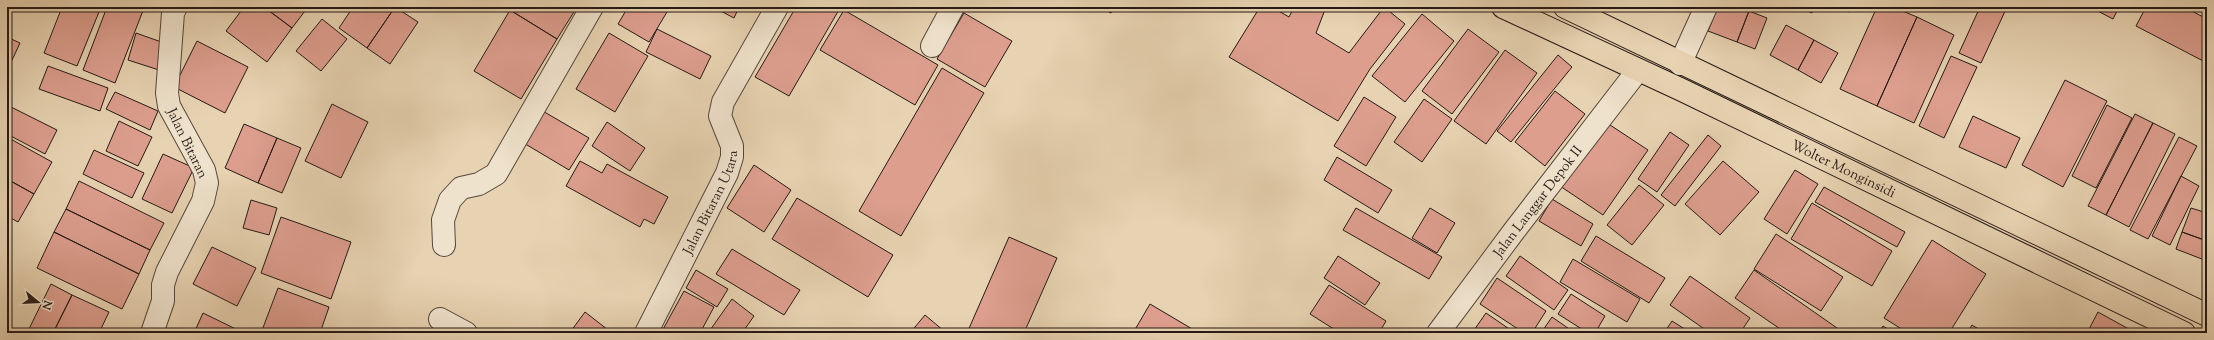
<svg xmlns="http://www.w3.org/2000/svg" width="2214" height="340" font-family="'Sorts Mill Goudy',serif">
	<rect width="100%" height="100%" fill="#e7d2b1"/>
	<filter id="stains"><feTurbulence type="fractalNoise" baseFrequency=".005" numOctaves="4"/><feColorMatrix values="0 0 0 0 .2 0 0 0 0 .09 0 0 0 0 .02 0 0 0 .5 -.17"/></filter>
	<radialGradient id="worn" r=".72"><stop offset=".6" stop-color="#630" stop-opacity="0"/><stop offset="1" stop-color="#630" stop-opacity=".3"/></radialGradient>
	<!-- building -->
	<path fill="#dd9e8e" stroke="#261a15" d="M62 7H101L77 66 44 53Z
		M107 7 144 8 115 83 83 70Z
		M244 7H264L292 28 267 62 226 31Z
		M264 7H308L292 28Z
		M353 7H395L367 48 339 28Z
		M395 7 418 22 390 64 367 48Z
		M512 7H577L557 39 510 10Z
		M628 7H670L649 42 618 24Z
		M713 7H739L734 18Z
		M796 7 840 8 789 96 755 77Z
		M1100 7H1114L1111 13Z
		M1260 7H1272L1289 17 1294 7H1326L1316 33 1349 53 1384 7 1405 24 1370 69 1338 121 1229 57Z
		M1718 7H1739L1749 11 1737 42 1708 31Z
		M1798 7H1814L1812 13Z
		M1837 7H1851L1849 12Z
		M1877 7H1893L1917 17 1877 106 1840 89Z
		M1980 7H2007L1981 63 1959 53Z
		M2090 7H2119L2113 19Z
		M2146 7H2184L2207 19V63L2136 26Z
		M510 10 557 39 521 99 474 71Z
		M844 10 938 65 915 105 820 50Z
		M1749 11 1767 18 1755 49 1737 42Z
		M964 13 1012 41 985 87 937 59Z
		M1422 14 1454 41 1405 102 1372 76Z
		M1917 17 1954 35 1914 123 1877 106Z
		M322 19 347 39 321 71 296 51Z
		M1786 25 1814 40 1798 70 1770 55Z
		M657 29 711 56 700 79 646 52Z
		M1468 29 1499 52 1452 114 1422 91Z
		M136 33 167 44 159 70 128 60Z
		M609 33 648 56 615 112 576 89Z
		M7 37 20 43 7 71Z
		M1814 40 1838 53 1821 83 1798 70Z
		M197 41 248 67 225 113 174 87Z
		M1505 50 1537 73 1486 144 1454 121Z
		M1558 55 1572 67 1511 142 1497 131Z
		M1951 56 1977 67 1944 138 1919 126Z
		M48 66 108 88 100 111 39 89Z
		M942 68 984 93 901 236 859 211Z
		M2065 80 2107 101 2063 187 2022 165Z
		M1555 91 1585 114 1545 166 1515 142Z
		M115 92 158 111 150 130 106 109Z
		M1364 97 1396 117 1366 166 1334 146Z
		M1424 99 1452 119 1422 162 1394 142Z
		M332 104 368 122 341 178 305 161Z
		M7 105 57 130 45 154 7 134Z
		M2107 105 2132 118 2096 188 2072 176Z
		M541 110 589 138 569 170 522 142Z
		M2135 114 2153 123 2106 215 2088 206Z
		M1973 116 2020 138 2006 168 1959 147Z
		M119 121 152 137 138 166 106 151Z
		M1604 121 1648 150 1603 215 1560 186Z
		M607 122 645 148 630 171 592 146Z
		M2153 123 2175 134 2129 227 2106 215Z
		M244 124 277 138 258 183 225 168Z
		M1670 132 1689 145 1657 192 1638 179Z
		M1708 135 1721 146 1675 206 1661 195Z
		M7 137 52 162 34 194 7 179Z
		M2179 137 2197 146 2148 239 2130 230Z
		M277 138 301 148 282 193 258 183Z
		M94 150 144 173 132 198 83 174Z
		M163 154 194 168 172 213 142 199Z
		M1337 157 1392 190 1378 213 1324 180Z
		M580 161 602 173 607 164 668 197 654 224 644 219 640 227 566 186Z
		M1723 161 1759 192 1720 235 1685 204Z
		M754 165 791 190 764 232 727 208Z
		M1795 170 1818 184 1787 234 1764 219Z
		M2181 176 2199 186 2170 245 2152 236Z
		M7 179 34 194 18 222 7 216Z
		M79 181 164 223 150 250 66 209Z
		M1639 185 1664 205 1632 245 1607 225Z
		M1824 187 1905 232 1897 247 1815 202Z
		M797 198 893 255 868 297 772 239Z
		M1552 199 1593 224 1581 246 1539 221Z
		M251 200 277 208 269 235 243 228Z
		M1812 203 1892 251 1872 286 1791 239Z
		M1356 208 1442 257 1429 279 1343 230Z
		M1430 208 1455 223 1437 253 1412 238Z
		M2191 208 2207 213V241L2182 232Z
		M66 209 150 250 139 274 54 232Z
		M281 217 351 242 331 299 261 273Z
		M54 232 139 274 122 309 37 268Z
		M2182 232 2207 241V261L2176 249Z
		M1776 234 1843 277 1821 311 1754 269Z
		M1596 236 1665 278 1649 303 1581 261Z
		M1009 237 1057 258 1024 333H967Z
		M1932 240 1986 274 1949 333H1908L1884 318Z
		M212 247 256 268 237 306 193 284Z
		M732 249 800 290 784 315 716 274Z
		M1338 256 1380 283 1365 305 1324 278Z
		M1520 256 1568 290 1554 310 1506 276Z
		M1573 259 1640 299 1627 322 1560 282Z
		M696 270 728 289 717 307 686 288Z
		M1754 270 1837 328 1834 333H1786L1735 298Z
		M1690 276 1750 318 1740 333H1710L1670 305Z
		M1497 278 1546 311 1532 333H1524L1480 304Z
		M51 284 72 295 53 333H27Z
		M1329 285 1386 321 1379 333H1340L1310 314Z
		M278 288 329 307 320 333H261Z
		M684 291 714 307 700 333H661Z
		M1571 294 1605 316 1595 333H1588L1558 314Z
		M72 295 109 312 99 333H53Z
		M732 299 754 316 742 333H708Z
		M1150 304 1199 333H1133Z
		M585 312 612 333H574L571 331Z
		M2098 312 2136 333H2087Z
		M203 313 244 333H194Z
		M1486 313 1515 333H1472Z
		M925 315 944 331 942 333H910Z
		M1552 317 1575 333H1541Z
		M1672 321 1691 333H1664Z
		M1972 325 1985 333H1967Z
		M1883 326 1894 333H1878Z"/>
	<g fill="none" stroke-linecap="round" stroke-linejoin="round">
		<defs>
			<g id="minor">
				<path d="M932 46 953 7"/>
				<path d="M1680 64 1706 7"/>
				<path d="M444 245 443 220 450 200 461 188 479 184 496 174 592 7"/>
				<path d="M440 319 466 333"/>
				<path d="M152 333 163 301V285L167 272 203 201 207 183 204 170 169 106 167 93 173 13 176 7"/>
				<path id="s1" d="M646 333 727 173 732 157V146L720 116 723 102 777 7"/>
				<path id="s2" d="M1438 333 1514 231 1638 70"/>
			</g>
			<g id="major">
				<path id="s3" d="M1503 7 1682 90 2184 333"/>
				<path d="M1565 7 2207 315"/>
			</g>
		</defs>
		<!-- minor casing -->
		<use href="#minor" stroke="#56483c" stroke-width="24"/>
		<!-- major casing -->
		<use href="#major" stroke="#261a15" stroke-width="24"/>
		<!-- minor -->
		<use href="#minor" stroke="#efe2cc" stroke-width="22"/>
		<!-- major -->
		<use href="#major" stroke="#e7d2b1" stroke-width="22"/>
	</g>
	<g text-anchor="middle" stroke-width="3" stroke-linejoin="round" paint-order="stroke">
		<!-- street labels -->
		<g font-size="14" fill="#261a15" stroke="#efe2cc">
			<text transform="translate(188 143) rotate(64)" y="5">Jalan Bitaran</text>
			<text dy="5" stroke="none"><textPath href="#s3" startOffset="377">Wolter Monginsidi</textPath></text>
			<text dy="5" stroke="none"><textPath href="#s2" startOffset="165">Jalan Langgar Depok II</textPath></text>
			<text dy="5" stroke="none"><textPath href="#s1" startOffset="146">Jalan Bitaran Utara</textPath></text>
		</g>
	</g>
	<!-- margin -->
	<rect width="2214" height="340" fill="none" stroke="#e7d2b1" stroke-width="24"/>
	<rect x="8" y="8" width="2198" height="324" fill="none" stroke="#261a15" stroke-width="2"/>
	<rect x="12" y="12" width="2190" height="316" fill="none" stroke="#261a15"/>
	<!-- north arrow -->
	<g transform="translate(38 302) rotate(108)" stroke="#efe2cc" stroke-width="3" paint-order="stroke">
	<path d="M0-3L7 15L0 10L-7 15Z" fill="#261a15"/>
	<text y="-6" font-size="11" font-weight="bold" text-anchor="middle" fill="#261a15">N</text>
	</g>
	<rect width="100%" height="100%" filter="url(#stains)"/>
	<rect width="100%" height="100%" fill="url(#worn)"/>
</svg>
